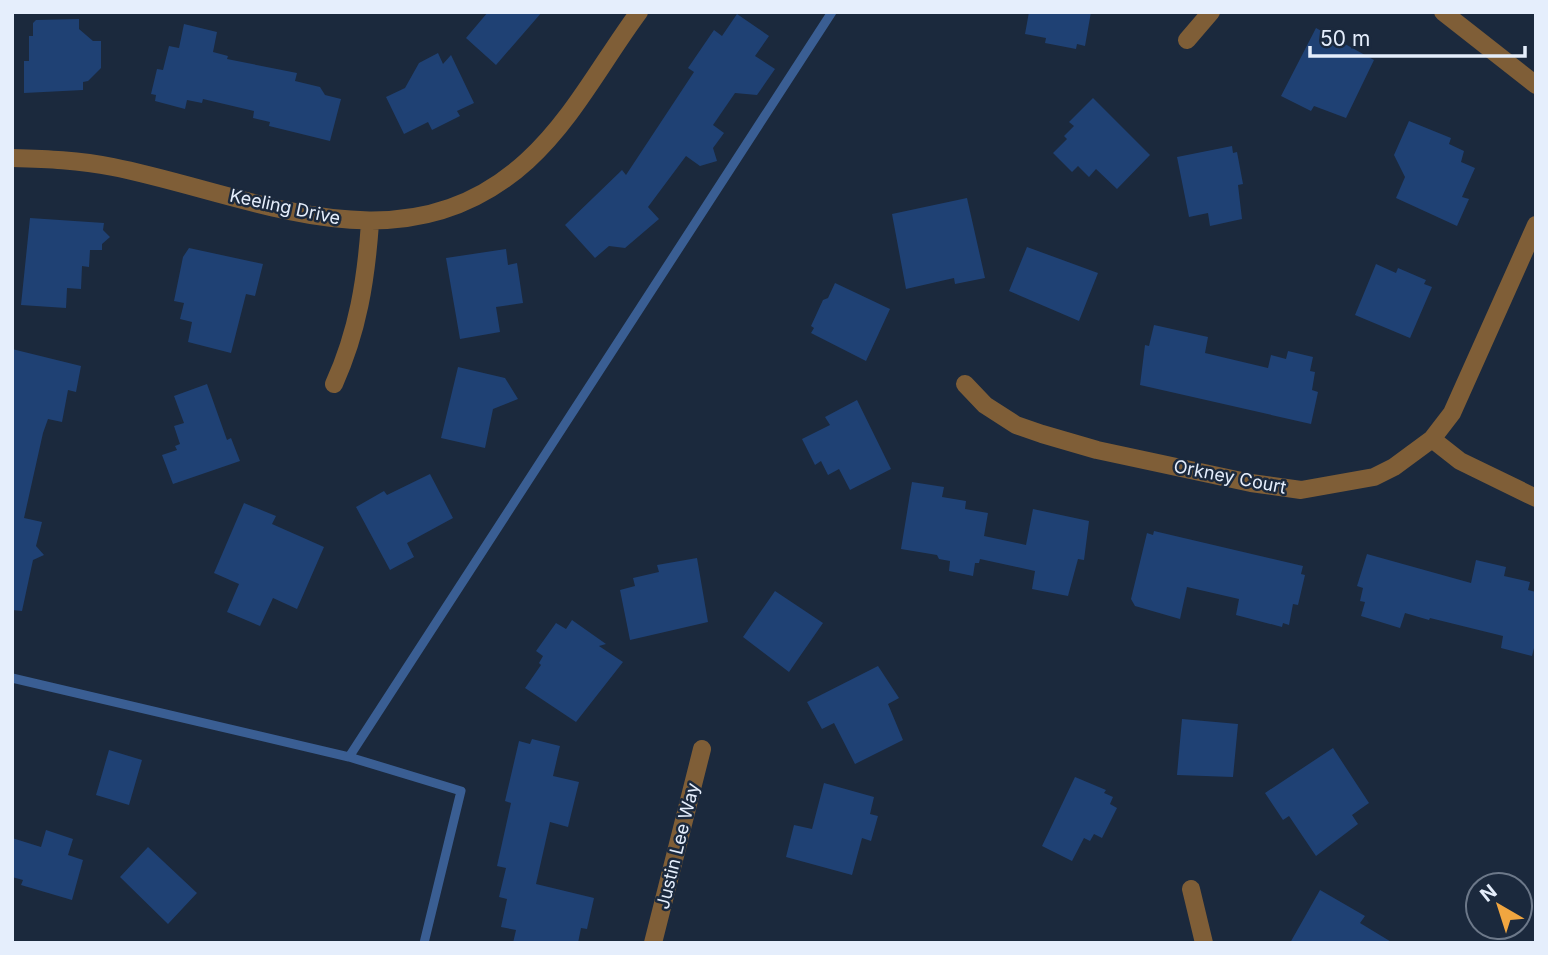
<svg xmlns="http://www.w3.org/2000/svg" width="1548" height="955" font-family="Inter,sans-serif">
	<rect width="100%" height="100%" fill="#1b293d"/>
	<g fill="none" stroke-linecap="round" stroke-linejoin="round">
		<!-- stream -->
		<path stroke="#3a5e93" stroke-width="9" d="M12 678 349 757 461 791 424 943
			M349 757 832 12"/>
	</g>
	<!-- building -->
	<path fill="#1f4174" d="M488 12H542L496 65 466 38Z
		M1029 12H1091L1085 46 1077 44 1076 49 1045 43 1046 38 1025 34Z
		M737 14 769 36 755 56 775 69 757 95 735 93 713 125 724 133 713 148 717 161 700 166 686 156 648 207 659 219 625 248 609 246 595 258 565 225 622 170 626 175 694 72 688 68 714 30 722 36Z
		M79 19V29L93 41H101V68L88 81 83 82V90L24 93V61H29V36H33V23L36 20Z
		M184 24 217 32 213 52 228 56 227 59 297 73 295 81 320 87 325 95 341 99 330 141 269 126 270 122 253 118 254 111 203 99 202 103 187 100 185 109 155 101 156 95 151 94 157 69 163 70 169 46 179 48Z
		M1316 28 1374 60 1346 118 1314 106 1311 111 1281 96Z
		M438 53 443 64 451 55 474 103 457 111 460 116 432 130 428 122 404 134 386 97 405 88 419 63Z
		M1093 98 1150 155 1117 189 1096 169 1089 177 1078 166 1072 172 1053 153 1067 139 1064 136 1074 126 1069 122Z
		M1409 121 1451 138 1449 144 1464 151 1461 162 1475 168 1462 197 1469 199 1457 226 1396 198 1405 177 1394 155Z
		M1232 146 1233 153 1237 152 1243 184 1238 185 1242 219 1210 226 1208 213 1189 217 1177 157Z
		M967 198 985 278 955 284 954 278 906 289 892 214Z
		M30 218 104 223 103 230 110 237 102 244V250H90L89 267 82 266 81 289 67 288 66 308 21 305Z
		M1027 247 1098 273 1079 321 1009 291Z
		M189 248 263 264 255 296 246 294 231 353 188 342 192 322 180 319 184 303 174 301 183 257Z
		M506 249 508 265 517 263 523 303 496 307 500 332 460 339 446 258Z
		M1376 264 1396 273 1398 268 1426 280 1424 284 1432 287 1410 338 1355 315Z
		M835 283 890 309 866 361 811 333 814 328 811 326 823 300 828 298Z
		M1154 325 1208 337 1205 353 1268 368 1271 355 1286 359 1288 351 1313 357 1310 371 1315 372 1312 390 1318 392 1311 424 1140 385 1145 345 1149 346Z
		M12 349 81 366 76 392 68 390 62 422 48 419 43 433 24 518 42 522 36 546 44 555 33 560 22 611 12 610Z
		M458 367 505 378 518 399 493 409 485 448 441 438Z
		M207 384 227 440 231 438 240 461 173 484 162 455 177 450 175 446 180 444 174 426 184 423 174 396Z
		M857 400 891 469 850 490 839 469 828 475 821 461 815 465 802 439 830 425 825 417Z
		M430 474 453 518 407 543 414 557 390 570 356 507 384 491 387 495Z
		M912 482 944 487 942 497 966 501 965 509 988 513 984 536 1026 545 1033 509 1089 521 1084 560 1078 559 1068 596 1032 589 1035 571 980 559 979 563H975L973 576 949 571 950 561 939 559 937 555 901 549Z
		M244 503 276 516 272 524 324 547 297 609 273 598 260 626 227 612 239 584 214 573Z
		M1154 531 1303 566 1301 574 1305 575 1298 605 1293 604 1289 625 1283 623 1282 627 1236 615 1239 599 1187 587 1180 619 1135 606 1131 599 1147 533 1153 535Z
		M1367 554 1471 583 1476 560 1506 567 1504 576 1530 582 1528 590 1536 592V640L1532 656 1501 648 1503 636 1430 618 1429 620 1405 613 1400 628 1361 616 1365 602 1360 601 1363 588 1357 586Z
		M697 558 708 622 630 640 620 590 635 586 633 578 659 572 657 565Z
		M775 591 823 623 789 672 743 637Z
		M572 620 606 644 599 646 623 662 576 722 525 688 541 665 539 663 543 656 536 651 556 623 566 629Z
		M878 666 899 698 888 704 903 740 855 764 834 723 822 729 807 702Z
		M1182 719 1238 724 1233 777 1177 775Z
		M532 739 560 746 553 776 579 782 568 827 550 822 536 884 594 898 587 929 581 928 578 943H513L516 930 501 927 507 899 499 897 506 868 497 866 511 803 505 801 519 741 530 744Z
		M1333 748 1369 803 1352 815 1358 824 1316 856 1289 816 1283 820 1265 793Z
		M109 750 142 760 129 805 96 795Z
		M1075 777 1106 790 1104 793 1113 797 1110 804 1117 808 1102 838 1094 834 1090 841 1084 838 1072 861 1042 846Z
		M824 783 874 797 870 814 878 816 871 841 862 838 852 875 786 857 794 825 812 829Z
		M46 830 73 839 68 855 83 860 72 900 21 885 23 880 12 877V838L41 847Z
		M148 847 197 893 168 924 120 877Z
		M1320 890 1365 916 1360 923 1393 943H1290Z"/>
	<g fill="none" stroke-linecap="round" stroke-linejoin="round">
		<!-- minor -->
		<path stroke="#7f5e37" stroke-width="18" d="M1443 12 1536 85
			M1187 40 1211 12
			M12 158C46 159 79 160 113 167 253 195 402 275 527 161 573 119 602 62 639 12
			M334 384C358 331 366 280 370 223
			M965 384 985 405 1016 425 1042 434 1097 450 1251 483 1301 490 1374 477 1394 467 1432 439 1452 413 1536 225
			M1432 439 1460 461 1536 498
			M1191 889 1204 943
			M653 943 702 749"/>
	</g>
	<g text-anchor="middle" stroke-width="5" stroke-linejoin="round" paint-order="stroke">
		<!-- street labels -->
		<g font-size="18" fill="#e5eefc" stroke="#1b293d">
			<text transform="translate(285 207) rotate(12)" y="6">Keeling Drive</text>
			<text transform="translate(1230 477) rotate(11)" y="6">Orkney Court</text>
			<text transform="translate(678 846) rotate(-76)" y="6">Justin Lee Way</text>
		</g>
	</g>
	<!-- border -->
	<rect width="1548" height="955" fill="none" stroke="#e5eefc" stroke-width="28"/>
	<!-- north arrow -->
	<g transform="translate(1499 906) rotate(321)"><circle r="33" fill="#1b293d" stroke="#6c7889" stroke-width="2"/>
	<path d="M0-5L12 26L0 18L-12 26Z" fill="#f1a640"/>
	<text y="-10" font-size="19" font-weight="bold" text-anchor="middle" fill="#e5eefc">N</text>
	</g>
	<!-- scale -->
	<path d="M1310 46v10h215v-10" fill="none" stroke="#e5eefc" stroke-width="3.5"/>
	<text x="1320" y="46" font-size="21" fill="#e5eefc" stroke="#1b293d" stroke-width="5" paint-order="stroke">50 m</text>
</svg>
